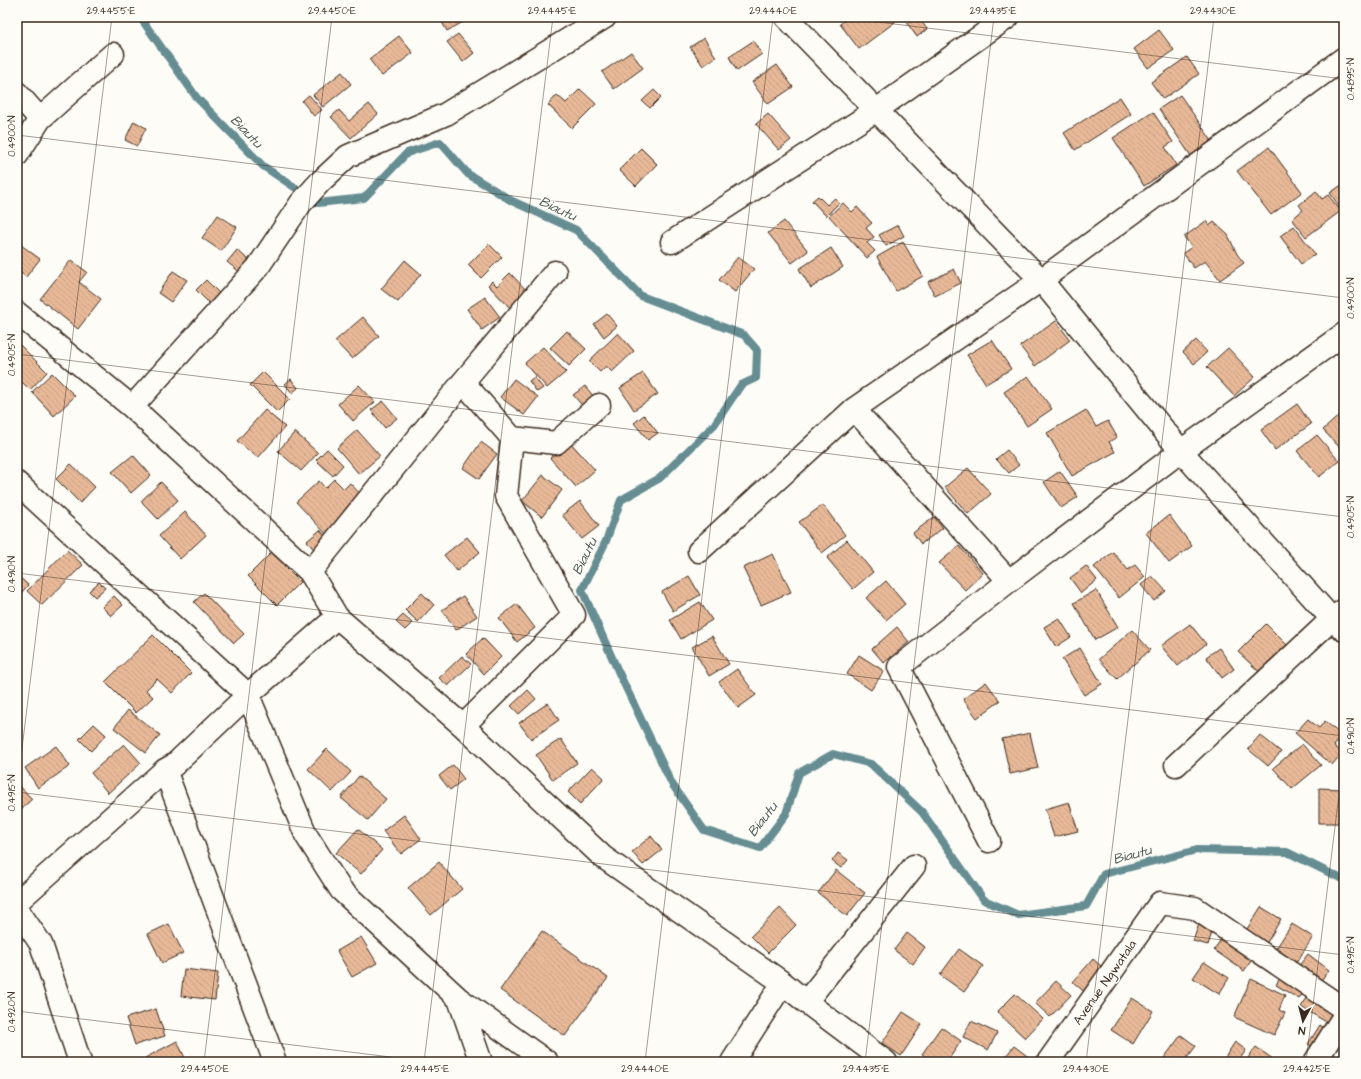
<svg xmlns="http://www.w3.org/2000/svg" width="1361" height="1079" font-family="'Architects Daughter',sans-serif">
	<defs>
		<pattern id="building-back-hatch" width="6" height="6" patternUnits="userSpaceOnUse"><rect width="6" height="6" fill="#e8b998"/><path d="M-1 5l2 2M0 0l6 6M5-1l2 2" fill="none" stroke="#c89f83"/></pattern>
	</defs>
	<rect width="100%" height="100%" fill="#fdfcf7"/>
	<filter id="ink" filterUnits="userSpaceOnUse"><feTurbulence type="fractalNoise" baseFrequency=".025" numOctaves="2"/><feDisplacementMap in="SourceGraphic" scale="8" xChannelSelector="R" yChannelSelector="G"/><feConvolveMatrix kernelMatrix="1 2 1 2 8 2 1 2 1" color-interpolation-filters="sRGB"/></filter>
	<g filter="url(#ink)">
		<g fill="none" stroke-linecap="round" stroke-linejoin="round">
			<!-- stream -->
			<path stroke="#658d92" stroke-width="8" d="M140 17 197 98 263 166 318 203 364 198 407 153 440 142 468 174 512 201 576 230 641 296 744 335 757 350 756 378 741 385 714 425 660 478 621 500 606 541 582 590 618 671 672 784 704 830 760 848 786 814 799 773 833 754 871 764 922 812 984 900 1018 915 1086 906 1104 874 1197 850 1287 852 1344 880"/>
		</g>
		<!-- building -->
		<path fill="url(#building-back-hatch)" stroke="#3b2a1e" d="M439 17H472L447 31Z
			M849 17H891L895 22 859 49 840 24Z
			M916 17H918L927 29 917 37 907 23Z
			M1159 30 1174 50 1148 68 1134 49Z
			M458 34 474 53 463 62 447 42Z
			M399 36 413 53 382 76 369 59Z
			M704 38 716 57 703 66 690 47Z
			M753 41 762 54 737 71 729 57Z
			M631 52 643 68 614 89 602 72Z
			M1187 57 1199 74 1163 99 1151 82Z
			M777 65 793 87 768 104 752 82Z
			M342 72 351 84 323 107 313 95Z
			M580 89 596 104 572 128 548 105 557 95 566 103Z
			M654 90 661 97 650 108 642 101Z
			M309 95 322 110 314 116 302 101Z
			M1180 95 1214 144 1193 159 1159 109Z
			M1120 97 1131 114 1075 150 1064 133Z
			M369 104 378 114 351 138 331 117 339 110 349 121Z
			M1153 112 1173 142 1165 147 1176 165 1144 186 1113 138Z
			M768 114 791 140 779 150 756 124Z
			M134 121 146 128 137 146 125 140Z
			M1269 147 1302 192 1271 215 1237 171Z
			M641 148 657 164 636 186 619 170Z
			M1343 184 1344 211 1343 212 1330 193Z
			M1316 191 1322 199 1328 195 1341 211 1306 237 1292 219 1303 210 1299 205Z
			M818 196 827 205 835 198 839 203 826 216 812 201Z
			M843 203 852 212 857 207 872 223 866 228 874 237 867 243 875 251 867 258 829 216Z
			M218 215 237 227 221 251 202 238Z
			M784 221 808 251 792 263 768 233Z
			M1206 221 1209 226 1214 222 1228 235 1237 254 1244 263 1220 280 1205 261 1194 268 1183 253 1192 247 1184 237Z
			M898 225 904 236 886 246 879 235Z
			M1294 226 1315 254 1301 264 1280 236Z
			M17 242 40 259 26 277 17 270Z
			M903 242 923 276 896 291 877 257Z
			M489 244 502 257 481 278 468 265Z
			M831 248 843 267 811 288 799 269Z
			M237 250 251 262 241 273 227 262Z
			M738 257 754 269 735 292 719 280Z
			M71 260 87 272 79 282 101 299 78 329 40 299Z
			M405 260 421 274 398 302 381 289Z
			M954 269 961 283 935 296 928 282Z
			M173 271 187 280 171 302 158 293Z
			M510 273 529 293 512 310 488 285 492 281 497 286Z
			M206 280 220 294 210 304 196 290Z
			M485 297 500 317 482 330 467 309Z
			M607 314 617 326 604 337 594 324Z
			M363 317 379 336 352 359 335 341Z
			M1056 321 1070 340 1035 366 1020 346Z
			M567 331 586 349 569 366 550 348Z
			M618 333 634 351 612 372 606 366 600 372 589 361Z
			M992 340 1011 369 986 384 967 355Z
			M1196 340 1207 352 1194 364 1183 352Z
			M20 345 47 372 30 390 17 377V348Z
			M543 347 566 372 547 388 525 363Z
			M1228 348 1255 377 1234 396 1207 367Z
			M263 372 290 399 277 412 250 385Z
			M52 373 75 396 54 416 32 392Z
			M643 373 658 394 634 410 620 388Z
			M1028 376 1052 409 1027 426 1004 392Z
			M534 377 543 388 537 392 529 381Z
			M291 379 298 388 292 393 285 384Z
			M514 379 538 397 524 415 500 397Z
			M359 385 375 402 353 421 338 404Z
			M585 386 599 403 588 412 573 395Z
			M383 401 397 418 385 428 371 410Z
			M1297 404 1311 424 1275 450 1261 430Z
			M265 410 285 427 258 458 237 441Z
			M1086 410 1096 427 1108 421 1117 437 1109 442 1115 452 1072 476 1047 433Z
			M1344 411V452L1323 430Z
			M644 415 658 433 648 440 634 423Z
			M357 430 380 456 359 474 337 448Z
			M295 432 318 453 301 471 278 451Z
			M1317 435 1339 461 1319 477 1297 451Z
			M569 441 595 470 576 487 550 458Z
			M481 442 497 454 479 479 463 468Z
			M327 449 343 465 333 476 316 460Z
			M1007 450 1019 465 1009 473 996 459Z
			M133 455 151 475 131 493 112 472Z
			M71 464 95 487 80 503 56 479Z
			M968 468 991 494 968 514 945 487Z
			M1060 471 1078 497 1061 508 1044 482Z
			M543 475 562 490 542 517 522 501Z
			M334 479 344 489 350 483 362 496 329 537 296 502 319 481 325 488Z
			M161 482 178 500 158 519 141 501Z
			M580 501 599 526 582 539 562 515Z
			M823 505 845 535 822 553 799 522Z
			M185 512 206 535 180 559 159 536Z
			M1169 515 1192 546 1169 563 1146 533Z
			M934 517 943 528 921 544 913 533Z
			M320 530 330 541 316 552 307 541Z
			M467 537 480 552 457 571 444 555Z
			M847 540 873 572 853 589 827 558Z
			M959 546 983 573 965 590 939 563Z
			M275 549 288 561 284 566 300 582 277 605 248 576Z
			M67 550 83 565 42 605 27 591Z
			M1113 552 1128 570 1135 565 1145 577 1119 598 1094 567Z
			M773 554 791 592 761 605 743 568Z
			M1086 566 1097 580 1081 593 1070 578Z
			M17 575 28 585 17 598Z
			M689 576 700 595 673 611 662 592Z
			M1152 576 1166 591 1154 601 1141 585Z
			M886 581 905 604 886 620 866 598Z
			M99 582 105 588 95 597 89 591Z
			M1096 590 1118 627 1095 640 1074 603Z
			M204 593 244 634 234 643 194 602Z
			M422 593 434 605 418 622 405 610Z
			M114 596 123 605 111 616 102 607Z
			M463 596 477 616 456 630 442 610Z
			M700 602 712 620 681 639 670 620Z
			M517 604 535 628 517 642 499 618Z
			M403 615 412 623 405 630 396 622Z
			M1059 618 1071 637 1056 647 1044 627Z
			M1190 624 1206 644 1178 666 1161 646Z
			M1266 624 1294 652 1267 679 1238 652Z
			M897 627 909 642 884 663 872 649Z
			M1132 630 1150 650 1117 679 1099 659Z
			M153 635 191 673 172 693 157 679 146 690 153 697 136 713 105 682Z
			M712 636 729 664 709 676 692 647Z
			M483 638 501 657 484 674 466 654Z
			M1080 648 1102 684 1084 695 1062 659Z
			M1219 648 1234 669 1222 678 1206 657Z
			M859 655 884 671 871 690 847 674Z
			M462 656 471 664 448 686 439 678Z
			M737 669 756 695 738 708 719 682Z
			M986 682 1000 701 977 718 963 699Z
			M528 690 536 699 519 714 511 706Z
			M548 703 559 720 531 739 519 723Z
			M128 710 160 735 146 753 114 728Z
			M1308 719 1319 728 1325 721 1342 736 1334 746 1342 753 1332 765 1295 733Z
			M94 724 106 735 91 751 79 739Z
			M1030 733 1038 768 1010 774 1002 739Z
			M1260 735 1281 752 1268 766 1248 749Z
			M561 739 577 763 553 780 536 755Z
			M124 744 141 763 108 793 91 773Z
			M1302 744 1321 765 1292 789 1273 768Z
			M56 746 70 766 38 788 25 768Z
			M327 749 351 772 332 792 308 769Z
			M453 765 464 779 450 790 439 776Z
			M592 767 604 778 580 804 568 792Z
			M359 776 386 799 368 820 341 798Z
			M17 783 32 799 17 813Z
			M1319 788 1341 789 1340 823H1319Z
			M1069 802 1078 831 1054 837 1045 809Z
			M404 815 421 839 401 854 383 831Z
			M358 829 382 850 361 874 336 853Z
			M651 836 662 850 643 865 632 852Z
			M838 853 848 860 841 868 832 861Z
			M439 862 462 889 431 915 408 888Z
			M836 870 865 893 847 916 818 893Z
			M1261 907 1281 919 1266 944 1245 932Z
			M780 908 796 925 768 953 751 936Z
			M1200 921 1214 926 1208 945 1193 941Z
			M169 924 183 953 162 963 148 934Z
			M1292 924 1313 937 1296 963 1275 950Z
			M542 931 608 978 565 1036 500 990Z
			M907 933 925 947 913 964 894 950Z
			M1225 933 1256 954 1244 971 1214 950Z
			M361 937 377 963 352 977 337 951Z
			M959 949 983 966 964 992 940 975Z
			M1308 954 1329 970 1318 984 1298 967Z
			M1093 959 1109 973 1089 996 1073 982Z
			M1204 962 1229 978 1219 994 1193 978Z
			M184 969 218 973 215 1000 181 996Z
			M1283 973 1307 987 1299 999 1276 985Z
			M1251 979 1285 995 1279 1010 1285 1013 1274 1035 1234 1017Z
			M1056 981 1071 995 1050 1017 1035 1003Z
			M1311 992 1343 1011 1333 1026 1301 1007Z
			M1015 994 1043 1019 1025 1038 997 1012Z
			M1132 998 1153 1011 1133 1044 1111 1030Z
			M156 1009 165 1036 135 1045 126 1018Z
			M903 1012 922 1024 901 1056 882 1043Z
			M971 1021 997 1033 988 1050 963 1037Z
			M1320 1025 1333 1034 1321 1052 1308 1044Z
			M941 1027 961 1041 947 1062H933L922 1054Z
			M1181 1035 1196 1046 1184 1062H1169L1164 1058Z
			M177 1041 187 1062H148L145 1058Z
			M1235 1042 1246 1050 1238 1062H1222Z
			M1014 1046 1035 1062H1001Z
			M1256 1047 1277 1062H1245Z"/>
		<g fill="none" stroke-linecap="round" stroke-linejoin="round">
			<defs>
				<path id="minor" d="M786 17 1041 280 1181 451 1332 619 1344 630
					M17 93 40 119
					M17 155 40 119 113 54
					M672 242 875 111 1008 17
					M17 313 132 407 310 572
					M463 382 512 438 506 496 574 615 463 726
					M132 407 258 267 301 203 320 182 348 156 446 114 605 17
					M854 409 1009 581
					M512 438 556 443 599 405
					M17 483 248 695 306 835 341 890 459 999 547 1062
					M699 551 854 409 1041 280 1344 58
					M337 617 463 726 603 857 783 983 806 1002 886 1062
					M1176 765 1332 619 1344 610
					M165 770 275 1062
					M989 841 899 667 1009 581 1181 451 1344 334
					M17 902 165 770 174 765 248 695 337 617 310 572 463 382 555 272
					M17 909 41 944 80 1062
					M459 999 481 1062
					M806 1002 914 866
					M732 1062 783 983
					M1048 1062 1160 903 1195 908 1344 1009
					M1315 1062 1344 1016"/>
			</defs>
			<!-- minor casing -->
			<use href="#minor" stroke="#3b2a1e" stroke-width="25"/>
			<!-- minor -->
			<use href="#minor" stroke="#fdfcf7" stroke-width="22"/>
		</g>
	</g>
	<!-- ticks -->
	<path fill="none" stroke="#3b2a1e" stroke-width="1" stroke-opacity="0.45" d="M837 17 1344 79M17 135 1344 298M17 354 1344 517M17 573 1344 736M17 789 112 17M17 792 1344 955M17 1011 431 1062M204 1062 332 17M424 1062 553 17M645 1062 773 17M865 1062 994 17M1086 1062 1214 17M1306 1062 1344 754"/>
	<g text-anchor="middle" stroke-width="3" stroke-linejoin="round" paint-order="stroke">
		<!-- street labels -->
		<g font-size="13" fill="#3b2a1e" stroke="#fdfcf7">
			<text transform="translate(1104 982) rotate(-55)" y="5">Avenue Ngwatala</text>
		</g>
		<!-- water labels -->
		<g font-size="14" font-style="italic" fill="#505c58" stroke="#fdfcf7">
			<text transform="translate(247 131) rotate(46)" y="5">Biautu</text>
			<text transform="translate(558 208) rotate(25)" y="5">Biautu</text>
			<text transform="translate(584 556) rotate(-64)" y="5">Biautu</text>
			<text transform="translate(762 819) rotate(-52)" y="5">Biautu</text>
			<text transform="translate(1132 854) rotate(-15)" y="5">Biautu</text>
		</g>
	</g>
	<!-- margin -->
	<rect width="1361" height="1079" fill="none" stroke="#fdfcf7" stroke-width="44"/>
	<!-- north arrow -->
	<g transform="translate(1303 1021) rotate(187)" stroke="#fdfcf7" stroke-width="3" paint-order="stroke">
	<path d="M0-3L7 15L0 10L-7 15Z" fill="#3b2a1e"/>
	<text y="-6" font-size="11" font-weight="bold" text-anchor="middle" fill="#3b2a1e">N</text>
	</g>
	<rect x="22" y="22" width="1317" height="1035" fill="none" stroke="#3b2a1e" stroke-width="1.5"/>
	<g font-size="10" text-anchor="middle" fill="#3b2a1e">
		<text x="111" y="14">29.4455°E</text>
		<text x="332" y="14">29.4450°E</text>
		<text x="552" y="14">29.4445°E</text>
		<text x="773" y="14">29.4440°E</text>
		<text x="993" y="14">29.4435°E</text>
		<text x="1213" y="14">29.4430°E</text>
		<text transform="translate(1350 79) rotate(-90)" y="4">0.4895°N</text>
		<text transform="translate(11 136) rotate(-90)" y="4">0.4900°N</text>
		<text transform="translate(1350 298) rotate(-90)" y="4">0.4900°N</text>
		<text transform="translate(11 355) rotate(-90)" y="4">0.4905°N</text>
		<text transform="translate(1350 517) rotate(-90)" y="4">0.4905°N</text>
		<text transform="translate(11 574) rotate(-90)" y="4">0.4910°N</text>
		<text transform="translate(1350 736) rotate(-90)" y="4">0.4910°N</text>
		<text transform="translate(11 793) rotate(-90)" y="4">0.4915°N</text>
		<text transform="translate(1350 955) rotate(-90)" y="4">0.4915°N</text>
		<text transform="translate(11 1012) rotate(-90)" y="4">0.4920°N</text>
		<text x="205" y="1072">29.4450°E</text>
		<text x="425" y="1072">29.4445°E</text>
		<text x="645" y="1072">29.4440°E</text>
		<text x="866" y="1072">29.4435°E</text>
		<text x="1086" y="1072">29.4430°E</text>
		<text x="1307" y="1072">29.4425°E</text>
	</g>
</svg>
